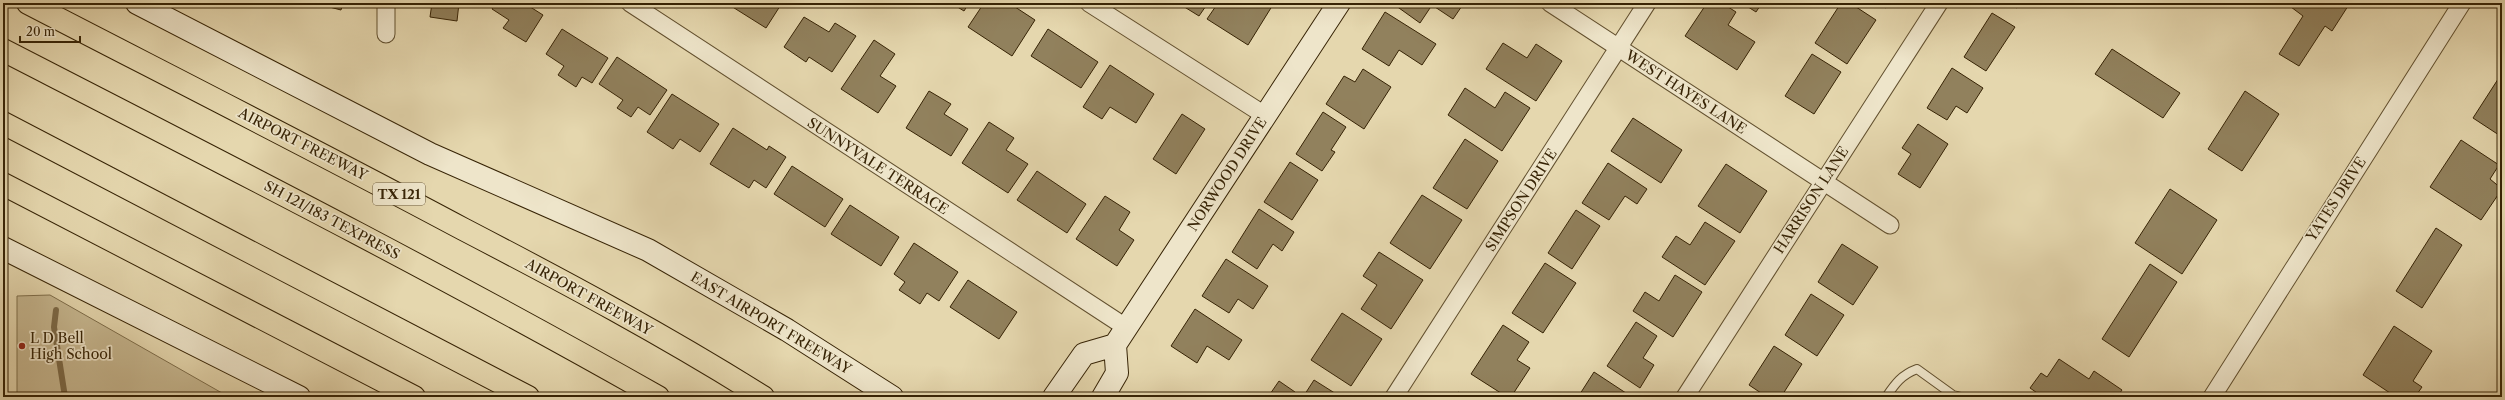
<svg xmlns="http://www.w3.org/2000/svg" width="2505" height="400" font-family="'Libre Caslon Text',serif">
	<rect width="100%" height="100%" fill="#e5d7ae"/>
	<filter id="stains"><feTurbulence type="fractalNoise" baseFrequency=".005" numOctaves="4"/><feColorMatrix values="0 0 0 0 .2 0 0 0 0 .09 0 0 0 0 .02 0 0 0 .5 -.17"/></filter>
	<radialGradient id="worn" r=".72"><stop offset=".6" stop-color="#630" stop-opacity="0"/><stop offset="1" stop-color="#630" stop-opacity=".3"/></radialGradient>
	<!-- green -->
	<path fill="#c7b891" stroke="#7e6e4b" d="M50 295 229 397H17V296Z"/>
	<g fill="none" stroke-linecap="round" stroke-linejoin="round">
		<!-- stream -->
		<path stroke="#7c6a48" stroke-width="6" d="M56 310 54 327 65 397"/>
	</g>
	<!-- building -->
	<path fill="#91815d" stroke="#362305" d="M314 3H343L341 10Z
		M432 3H459L457 21 430 17Z
		M496 3H524L543 15 526 42 503 28 509 20 492 9Z
		M733 3H782L766 28 731 6Z
		M951 3H969L964 11Z
		M984 3H1009L1035 20 1012 56 968 27Z
		M1178 3H1208L1199 16Z
		M1218 3H1274L1248 45 1207 19Z
		M1392 3H1464L1453 19 1432 5 1420 23Z
		M1707 3H1722L1736 12 1728 25 1755 42 1737 70 1685 36Z
		M1742 3H1762L1756 12Z
		M1841 3H1850L1876 20 1847 64 1815 43Z
		M1879 3H1890L1886 8Z
		M2010 3H2020L2017 8Z
		M2293 3H2350L2332 31 2325 26 2299 66 2279 54 2303 16 2291 7Z
		M1385 12 1436 44 1422 65 1399 50 1389 66 1362 49Z
		M1992 13 2015 27 1986 71 1964 57Z
		M804 17 829 32 835 23 856 36 832 72 809 57 806 62 784 47Z
		M562 29 608 58 592 83 582 77 576 87 558 75 564 66 546 54Z
		M1048 29 1098 62 1081 88 1031 56Z
		M874 40 895 54 880 76 896 86 878 113 841 89Z
		M1503 43 1527 58 1536 44 1562 61 1536 101 1486 69Z
		M2112 49 2180 93 2163 118 2095 74Z
		M1812 54 1841 72 1814 114 1785 96Z
		M617 57 667 90 650 115 638 107 631 117 617 108 623 100 599 84Z
		M1110 65 1154 94 1136 123 1110 107 1102 119 1083 107Z
		M1952 68 1983 88 1967 113 1956 106 1947 120 1927 108Z
		M1363 69 1391 87 1364 129 1326 104 1344 76 1355 82Z
		M2502 73V137L2473 118Z
		M1465 88 1495 108 1505 92 1530 108 1502 151 1448 115Z
		M929 91 951 104 944 114 968 129 951 156 906 128Z
		M2245 91 2279 114 2242 171 2208 149Z
		M672 94 719 124 700 152 680 139 673 149 647 132Z
		M1323 112 1346 127 1331 150 1335 152 1322 171 1296 154Z
		M1182 114 1205 129 1176 174 1153 159Z
		M1633 118 1682 150 1661 183 1611 151Z
		M989 122 1014 138 1006 150 1028 164 1008 193 962 163Z
		M1918 124 1948 144 1920 188 1898 174 1911 154 1902 148Z
		M733 128 767 150 769 146 786 157 766 188 754 180 749 188 710 164Z
		M1465 139 1498 161 1467 209 1433 188Z
		M2461 140 2499 165 2490 179 2502 189 2481 220 2430 187Z
		M1290 162 1318 180 1292 220 1264 202Z
		M1608 163 1647 189 1637 204 1625 196 1609 220 1582 203Z
		M1726 164 1767 191 1740 233 1698 206Z
		M792 166 843 199 825 227 774 194Z
		M1037 171 1086 204 1067 233 1017 200Z
		M2170 189 2217 220 2182 274 2135 243Z
		M1422 195 1462 220 1430 269 1390 243Z
		M1105 196 1130 212 1119 230 1134 240 1117 266 1076 239Z
		M850 205 899 237 881 266 831 234Z
		M1259 209 1294 232 1282 251 1273 244 1257 269 1232 252Z
		M1576 210 1600 226 1572 269 1548 253Z
		M1705 222 1735 241 1705 285 1662 257 1676 236 1690 245Z
		M2436 228 2462 245 2422 308 2396 291Z
		M914 243 958 272 939 301 927 293 920 304 899 290 905 282 894 274Z
		M1842 244 1878 267 1853 305 1818 282Z
		M1379 252 1423 280 1391 329 1361 309 1377 285 1363 276Z
		M1226 259 1268 286 1253 309 1238 299 1229 313 1202 296Z
		M1545 263 1576 283 1543 333 1512 313Z
		M2150 264 2177 282 2129 357 2102 339Z
		M1675 275 1702 292 1673 337 1633 311 1645 292 1659 301Z
		M968 280 1017 312 999 339 950 307Z
		M1811 294 1844 315 1817 356 1785 335Z
		M1195 309 1242 340 1229 360 1207 346 1197 363 1171 346Z
		M1342 313 1382 339 1351 386 1311 360Z
		M1636 322 1657 336 1643 358 1654 365 1640 388 1607 366Z
		M1503 325 1529 342 1517 360 1530 368 1511 397H1507L1471 374Z
		M2394 326 2432 351 2413 381 2422 387 2415 397H2396L2363 375Z
		M1774 346 1802 364 1781 397H1767L1749 385Z
		M2059 359 2089 379 2094 371 2122 390 2117 397H2043L2030 388 2041 373 2047 377Z
		M1594 372 1632 397H1578Z
		M1314 380 1341 397H1303Z
		M1279 381 1295 392 1292 397H1268Z
		M1458 392 1466 397H1454Z"/>
	<g fill="none" stroke-linecap="round" stroke-linejoin="round">
		<defs>
			<path id="lane" d="M1886 397C1895 384 1901 375 1917 369L1953 395 1961 397"/>
			<path id="street" d="M630 3 1127 328
				M1089 3 1266 116
				M1550 3 1890 225
				M386 34V3
				M1394 397 1647 3
				M1685 397 1939 3
				M2212 397 2462 3"/>
			<path id="secondary" d="M137 3 430 154 648 250 787 330 892 397
				M3 248 299 397
				M1054 397 1084 354 1115 345
				M1103 397 1117 373 1115 345 1339 3"/>
			<path id="highway" d="M28 3C173 78 319 152 463 229 565 282 666 336 763 397
				M3 50C223 163 443 275 658 397
				M3 123 528 397
				M3 184 414 397"/>
		</defs>
		<!-- lane casing -->
		<use href="#lane" stroke="#62502f" stroke-width="10"/>
		<!-- street casing -->
		<use href="#street" stroke="#62502f" stroke-width="19"/>
		<!-- secondary casing -->
		<use href="#secondary" stroke="#362305" stroke-width="24"/>
		<!-- highway casing -->
		<use href="#highway" stroke="#362305" stroke-width="24"/>
		<!-- lane -->
		<use href="#lane" stroke="#eee5ca" stroke-width="8"/>
		<!-- street -->
		<use href="#street" stroke="#eee5ca" stroke-width="17"/>
		<!-- secondary -->
		<use href="#secondary" stroke="#eee5ca" stroke-width="22"/>
		<!-- highway -->
		<use href="#highway" stroke="#e5d7ae" stroke-width="22"/>
	</g>
	<!-- markers -->
	<circle fill="#8f2418" stroke="#eee5ca" stroke-width="1.5" cx="22" cy="346" r="4"/>
	<g text-anchor="middle" stroke-width="3.5" stroke-linejoin="round" paint-order="stroke">
		<!-- shield labels -->
		<rect fill="#eee5ca" stroke="#6d5d40" stroke-width="1" x="373" y="183" width="52" height="22" rx="3"/>
		<g font-size="13" font-weight="bold" fill="#362305">
			<text x="399" y="199">TX 121</text>
		</g>
		<!-- street labels -->
		<g font-size="14" fill="#362305" stroke="#eee5ca">
			<text transform="translate(1686 92) rotate(33)" y="5">WEST HAYES LANE</text>
			<text transform="translate(303 144) rotate(27)" y="5">AIRPORT FREEWAY</text>
			<text transform="translate(878 166) rotate(33)" y="5">SUNNYVALE TERRACE</text>
			<text transform="translate(1227 174) rotate(-57)" y="5">NORWOOD DRIVE</text>
			<text transform="translate(2336 199) rotate(-57)" y="5">YATES DRIVE</text>
			<text transform="translate(1521 200) rotate(-57)" y="5">SIMPSON DRIVE</text>
			<text transform="translate(1811 200) rotate(-57)" y="5">HARRISON LANE</text>
			<text transform="translate(332 220) rotate(28)" y="5">SH 121/183 TEXPRESS</text>
			<text transform="translate(589 297) rotate(29)" y="5">AIRPORT FREEWAY</text>
			<text transform="translate(771 323) rotate(31)" y="5">EAST AIRPORT FREEWAY</text>
		</g>
		<!-- poi labels -->
		<g font-size="14" fill="#362305" stroke="#eee5ca" text-anchor="start">
			<text x="30" y="343">L D Bell<tspan x="30" dy="16">High School</tspan></text>
		</g>
	</g>
	<!-- margin -->
	<rect width="2505" height="400" fill="none" stroke="#e5d7ae" stroke-width="16"/>
	<rect x="4" y="4" width="2497" height="392" fill="none" stroke="#362305" stroke-width="2"/>
	<rect x="8" y="8" width="2489" height="384" fill="none" stroke="#362305"/>
	<!-- scale -->
	<path d="M20 36v6h60v-6" fill="none" stroke="#362305" stroke-width="2"/>
	<text x="26" y="36" font-size="12" fill="#362305" stroke="#eee5ca" stroke-width="3" paint-order="stroke">20 m</text>
	<rect width="100%" height="100%" filter="url(#stains)"/>
	<rect width="100%" height="100%" fill="url(#worn)"/>
</svg>
